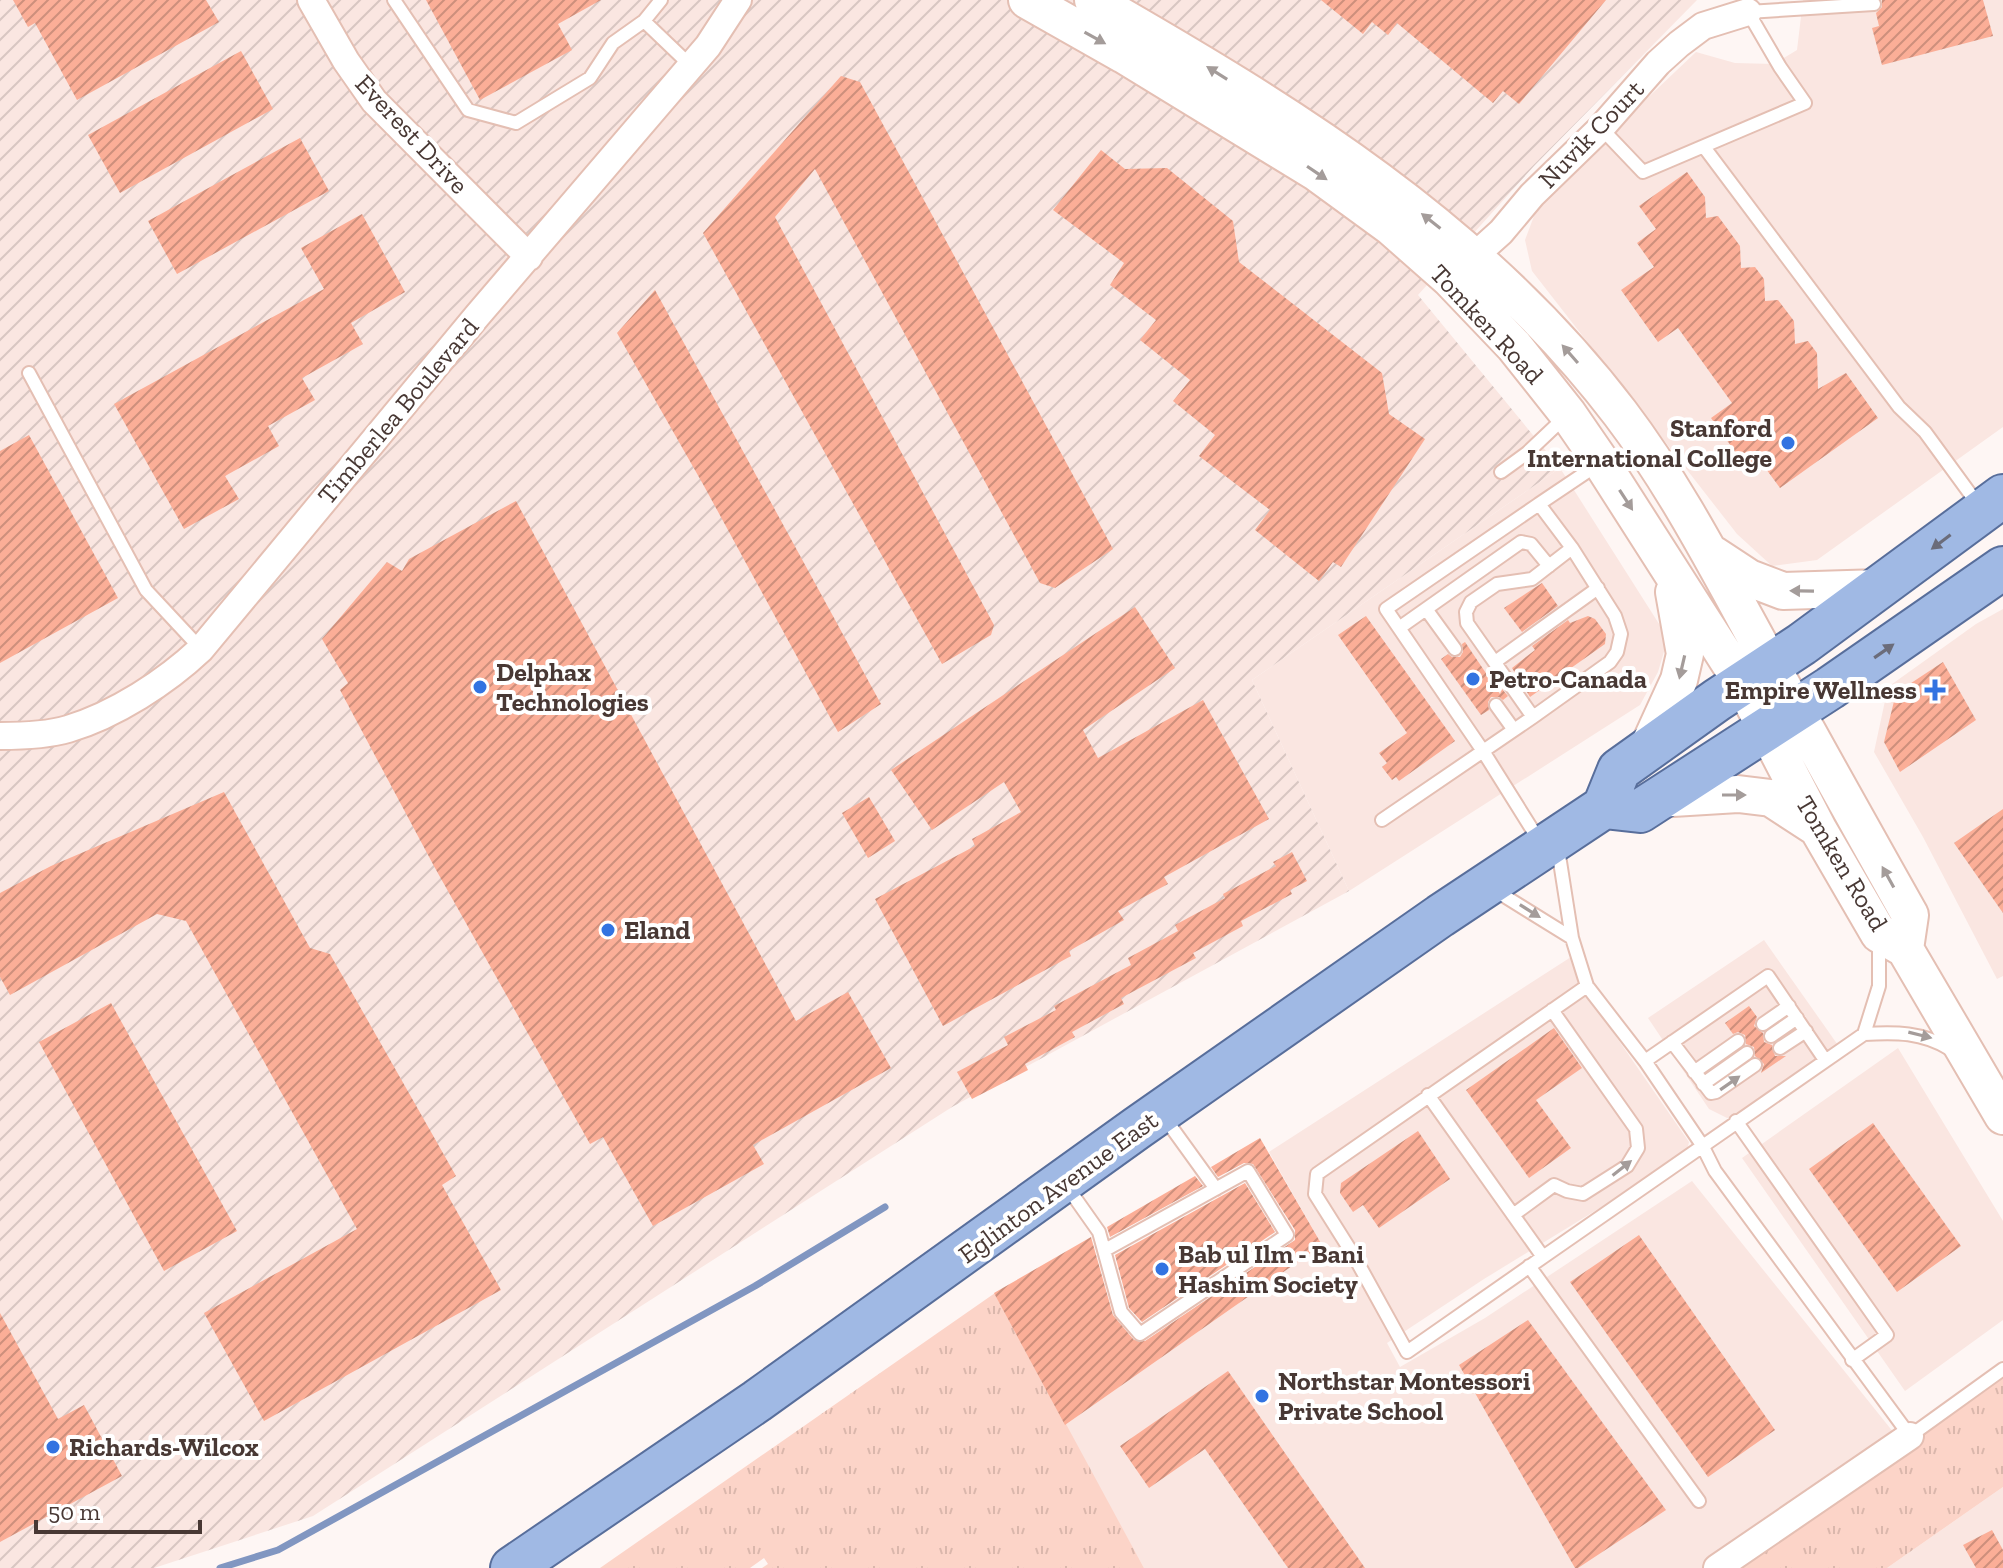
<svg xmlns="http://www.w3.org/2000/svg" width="2003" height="1568" font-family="'Zilla Slab',serif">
	<defs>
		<pattern id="industrial-furrows" width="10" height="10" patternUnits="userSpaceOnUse" patternTransform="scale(2)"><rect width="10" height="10" fill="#fae6e1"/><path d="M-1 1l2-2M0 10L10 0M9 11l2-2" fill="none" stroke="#d8c6c2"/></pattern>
		<pattern id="grass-tufts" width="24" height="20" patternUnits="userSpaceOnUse" patternTransform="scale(2)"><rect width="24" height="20" fill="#fcd4c8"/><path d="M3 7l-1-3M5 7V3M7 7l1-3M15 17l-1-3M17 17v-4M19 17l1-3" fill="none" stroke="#dab7ac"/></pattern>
		<pattern id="building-hatch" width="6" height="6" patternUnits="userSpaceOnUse" patternTransform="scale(2)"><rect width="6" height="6" fill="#fbae97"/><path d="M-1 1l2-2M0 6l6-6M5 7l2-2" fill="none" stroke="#cd8f7c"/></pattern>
	</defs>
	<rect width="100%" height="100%" fill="#fef6f4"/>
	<!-- built -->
	<path fill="#fae6e1" d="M1803 0H2003V427L1817 560 1772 566 1737 534 1532 271 1525 240 1540 200 1696 52 1735 63 1774 64 1797 50Z
		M1560 468 1668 638 1658 672 1640 705 1349 891 1252 680Z
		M2003 609V976L1997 979 1923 837 1874 752 1888 687 1976 624Z
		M1764 940 1840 1048 1744 1113 1727 1118 1709 1109 1648 1018Z
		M1571 957 1599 1012 1689 1142 1686 1155 1484 1279 1387 1343 1400 1367 1485 1318 1692 1181 1906 1448 1741 1568H1144L1065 1425 1322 1245 1269 1152Z
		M1898 1048 2003 1221V1320L1905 1391 1742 1158Z
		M2003 1487V1568H1887Z"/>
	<!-- industrial -->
	<path fill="url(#industrial-furrows)" d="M0 0H1697L1534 166 1418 295 1560 468 1252 680 1349 891 952 1107 313 1516 154 1568H0Z"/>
	<!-- grass -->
	<path fill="url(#grass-tufts)" d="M995 1293 1144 1568H762L768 1564 764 1558 750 1568H600Z
		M2003 1377V1487L1887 1568H1733L1906 1448Z"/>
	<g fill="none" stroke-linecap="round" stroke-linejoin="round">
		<!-- stream -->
		<path stroke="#8196c1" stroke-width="7" d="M220 1568 278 1550 755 1286 885 1207"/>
	</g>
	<!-- building -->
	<path fill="url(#building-hatch)" d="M13 0H206L219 22 77 100 35 23 28 27Z
		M426 0H601L558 24 572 50 480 100Z
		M1321 0H1606L1519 104 1503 91 1493 103 1397 23 1388 35 1372 22 1363 34Z
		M1882 0H1983L1993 36 1882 65 1872 28 1879 26 1876 13 1882 7Z
		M241 51 273 109 120 193 88 135Z
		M841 76 860 82 1113 549 1055 588 1040 583 815 169 775 217 994 625 991 635 942 664 703 233Z
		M300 138 329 191 177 274 148 221Z
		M1101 150 1125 169 1167 168 1233 221 1239 262 1382 373 1389 414 1425 439 1341 567 1333 562 1319 581 1255 530 1270 510 1199 456 1215 435 1173 401 1190 380 1140 340 1156 320 1110 285 1124 263 1053 210Z
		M1687 172 1705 197 1706 218 1718 216 1740 246 1741 268 1755 267 1764 279 1765 301 1778 300 1794 321 1795 344 1808 341 1817 353 1818 389 1846 373 1878 418 1780 488 1758 458 1746 467 1711 418 1732 403 1678 328 1658 342 1621 290 1654 267 1637 243 1656 229 1639 206Z
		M362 214 405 292 351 323 363 344 302 378 315 400 268 426 279 446 225 476 239 499 184 529 114 404 324 289 301 248Z
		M655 290 881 704 838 732 704 486 617 333Z
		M29 435 118 598 0 663V451Z
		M516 501 796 1021 848 992 891 1068 753 1145 764 1164 653 1226 603 1137 590 1144 435 868 340 690 348 683 322 639 387 562 402 571 409 559Z
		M1542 583 1558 606 1522 632 1504 608Z
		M1135 607 1175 668 1083 730 1098 758 1203 700 1269 819 1164 877 1168 884 1118 911 1124 920 1069 951 1071 956 943 1026 875 899 975 846 972 839 1021 812 1004 782 932 830 891 770Z
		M1366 616 1455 741 1399 781 1396 777 1392 780 1382 767 1387 763 1379 753 1407 733 1338 635Z
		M1588 616 1595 619 1606 634 1605 644 1530 697 1512 668 1535 650 1532 646 1568 620 1570 623Z
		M1465 642 1500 694 1502 689 1508 696 1503 700 1499 697H1491L1488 702 1489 710 1481 715 1441 659 1448 654 1452 657H1460L1463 652 1462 644Z
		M1943 662 1976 720 1900 772 1884 742 1896 693Z
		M224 792 310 948 330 954 456 1176 442 1185 501 1290 264 1421 204 1313 357 1229 186 921 157 914 10 995 0 977V893L51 866Z
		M869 797 895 841 868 858 842 813Z
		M2003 809V913L1954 843Z
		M1292 852 1307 881 1290 890 1292 894 1241 921 1243 926 1193 953 1196 958 1121 998 1124 1004 1072 1032 1075 1037 1025 1064 1028 1070 972 1099 957 1072 1008 1045 1004 1037 1056 1010 1054 1006 1131 965 1128 958 1178 931 1175 925 1225 898 1223 894 1276 866 1273 862Z
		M111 1003 237 1231 164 1271 39 1042Z
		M1749 1006 1757 1017 1754 1026 1763 1033 1764 1042 1772 1045 1775 1056H1786L1761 1073 1764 1064 1755 1056 1754 1047 1746 1044 1745 1035 1738 1032 1733 1034 1725 1023Z
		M1554 1028 1582 1068 1536 1100 1571 1148 1529 1178 1466 1090Z
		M1873 1123 1961 1246 1897 1292 1809 1169Z
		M1418 1131 1450 1179 1379 1228 1363 1205 1353 1212 1340 1193 1341 1183Z
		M1260 1138 1322 1245 1065 1425 994 1293 1091 1237 1113 1315 1134 1340 1145 1341 1295 1240V1230L1253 1164 1244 1163 1218 1177 1211 1167Z
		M1195 1176 1203 1186 1110 1237 1107 1227Z
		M1245 1183 1275 1232 1142 1322 1129 1308 1115 1255Z
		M1639 1235 1775 1430 1708 1477 1570 1282Z
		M0 1313 58 1419 84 1405 122 1476 0 1542Z
		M1528 1320 1666 1510 1578 1568H1575L1459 1365Z
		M1228 1371 1365 1568H1288L1205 1449 1149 1488 1120 1446Z
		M1992 1530 2003 1550V1568H1976L1963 1545Z"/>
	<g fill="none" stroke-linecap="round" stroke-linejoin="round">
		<defs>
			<path id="lane" d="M394 0 468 110 516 123 590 78 613 43 644 21
				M661 0 644 21 691 66
				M1601 128 1643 172 1805 103 1780 67 1748 12 1874 4
				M1704 147 1899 407 1925 432 1979 506
				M29 373 146 590 201 649
				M1501 472 1527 453 1565 417
				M1539 504 1386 609 1483 751 1540 842
				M1426 609 1455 649
				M1399 628 1521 542 1531 544 1549 566
				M1495 662 1598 588
				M1496 705 1514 730
				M1533 717 1467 623 1466 612 1471 602 1497 584 1532 579 1572 548
				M1382 820 1533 717 1610 662 1617 652 1621 634 1615 616 1572 548 1539 504 1597 465
				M1558 849 1572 938 1587 986 1645 1061 1702 1145 1715 1171 1910 1436 2003 1369
				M1493 889 1572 938
				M1763 1024 1789 1006
				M1864 1034 1879 986V939
				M1771 1036 1797 1018
				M1672 1042 1711 1093 1716 1092 1755 1065
				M1780 1048 1806 1031
				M1645 1061 1768 976 1825 1060
				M1694 1072 1738 1041
				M1703 1084 1747 1053
				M1428 1095 1543 1257 1864 1034C1896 1032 1922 1032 1950 1049
				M1164 1117 1216 1189
				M1736 1121 1887 1335 1852 1360
				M1068 1188 1099 1232 1121 1312 1140 1334 1287 1235 1248 1171 1105 1250
				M1513 1215 1554 1185 1567 1191 1583 1194 1627 1166 1638 1148 1636 1129 1552 1010
				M1543 1257 1407 1352 1354 1256 1315 1194 1317 1174 1587 986
				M1529 1266 1699 1501"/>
			<path id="street" d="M311 0 346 61 374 101 529 257
				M1461 268 1501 232 1532 195 1601 128 1658 63 1679 44 1703 26 1748 12
				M0 736C21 736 48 735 68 729 115 715 166 682 201 649L477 316 708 46 738 0
				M1717 1568 1910 1436"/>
			<path id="secondary" d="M1027 0 1124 55 1317 173 1391 227 1450 279 1514 346 1568 414 1601 462 1743 684 1818 829 1879 934 1905 949 2003 1116
				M1093 0C1290 113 1480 229 1620 413 1680 492 1724 581 1772 667 1817 750 1864 833 1910 915L1905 949
				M1714 555 1749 578 1783 591 1880 588
				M1647 750 1679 680 1685 654 1674 592
				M1656 799 1738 794 1771 798 1814 826"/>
			<path id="primary" d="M1604 807 1640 811 1830 688 2003 568
				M512 1568 757 1401 1137 1128 1440 916 1604 807 1619 770 1717 700 1802 644 2003 496"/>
		</defs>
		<!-- lane casing -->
		<use href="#lane" stroke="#e4bfb3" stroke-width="16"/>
		<!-- street casing -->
		<use href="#street" stroke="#e4bfb3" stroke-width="30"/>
		<!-- secondary casing -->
		<use href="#secondary" stroke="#e4bfb3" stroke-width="40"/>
		<!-- primary casing -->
		<use href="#primary" stroke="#586e9b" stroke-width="46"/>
		<!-- lane -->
		<use href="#lane" stroke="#fff" stroke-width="12"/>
		<!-- street -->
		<use href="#street" stroke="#fff" stroke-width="26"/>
		<!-- secondary -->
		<use href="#secondary" stroke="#fff" stroke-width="36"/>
		<!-- primary -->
		<use href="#primary" stroke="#a0b9e4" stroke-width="42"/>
	</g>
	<!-- one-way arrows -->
	<defs><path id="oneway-solid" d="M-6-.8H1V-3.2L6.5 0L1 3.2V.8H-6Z" transform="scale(2)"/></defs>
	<g fill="#a49c9a">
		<use href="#oneway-solid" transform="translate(1095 38) rotate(29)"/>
		<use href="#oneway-solid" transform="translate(1217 73) rotate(-148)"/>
		<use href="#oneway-solid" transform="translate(1317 173) rotate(34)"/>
		<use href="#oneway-solid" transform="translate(1431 221) rotate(-142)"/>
		<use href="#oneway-solid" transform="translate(1570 354) rotate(-131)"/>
		<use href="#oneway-solid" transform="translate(1626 500) rotate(57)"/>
		<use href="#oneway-solid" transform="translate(1802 591) rotate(-179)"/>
		<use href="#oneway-solid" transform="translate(1682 667) rotate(103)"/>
		<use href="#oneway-solid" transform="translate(1734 795)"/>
		<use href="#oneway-solid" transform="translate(1888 877) rotate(-119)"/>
		<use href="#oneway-solid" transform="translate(1530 911) rotate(32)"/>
		<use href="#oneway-solid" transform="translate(1920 1035) rotate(14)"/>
		<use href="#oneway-solid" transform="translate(1730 1083) rotate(-35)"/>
		<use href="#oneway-solid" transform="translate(1622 1168) rotate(-38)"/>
	</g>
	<g fill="#6b6c7a">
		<use href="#oneway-solid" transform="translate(1941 542) rotate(143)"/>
		<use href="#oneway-solid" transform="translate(1884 651) rotate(-35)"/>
	</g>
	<!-- markers -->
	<g fill="#3273e1" stroke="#fff" stroke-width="3">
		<circle cx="1788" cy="443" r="8"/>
		<circle cx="1473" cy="679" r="8"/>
		<circle cx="480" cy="687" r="8"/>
		<path d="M1931 678h8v8h8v8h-8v8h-8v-8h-8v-8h8z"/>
		<circle cx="608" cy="930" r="8"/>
		<circle cx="1162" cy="1269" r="8"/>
		<circle cx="1262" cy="1396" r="8"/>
		<circle cx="53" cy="1447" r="8"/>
	</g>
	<g text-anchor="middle" stroke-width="8" stroke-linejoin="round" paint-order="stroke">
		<!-- street labels -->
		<g font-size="26" fill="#483834" stroke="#fff">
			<text transform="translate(412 134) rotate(47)" y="9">Everest Drive</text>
			<text transform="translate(1591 134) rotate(-46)" y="9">Nuvik Court</text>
			<text transform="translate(1487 324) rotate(47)" y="9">Tomken Road</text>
			<text transform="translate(398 411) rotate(-50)" y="9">Timberlea Boulevard</text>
			<text transform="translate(1842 863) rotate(59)" y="9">Tomken Road</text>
			<text transform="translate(1058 1187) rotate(-36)" y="9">Eglinton Avenue East</text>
		</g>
		<!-- poi labels -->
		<g font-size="26" font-weight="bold" fill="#483834" stroke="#fff" text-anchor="start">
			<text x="1772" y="437" text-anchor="end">Stanford<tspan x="1772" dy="30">International College</tspan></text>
			<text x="496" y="681">Delphax<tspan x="496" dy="30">Technologies</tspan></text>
			<text x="1489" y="688">Petro-Canada</text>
			<text x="1917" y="699" text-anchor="end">Empire Wellness</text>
			<text x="624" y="939">Eland</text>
			<text x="1178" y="1263">Bab ul Ilm - Bani<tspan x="1178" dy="30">Hashim Society</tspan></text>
			<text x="1278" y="1390">Northstar Montessori<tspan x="1278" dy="30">Private School</tspan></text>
			<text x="69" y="1456">Richards-Wilcox</text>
		</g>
	</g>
	<!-- scale -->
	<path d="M36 1520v12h164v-12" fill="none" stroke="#483834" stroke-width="4"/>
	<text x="48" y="1520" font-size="24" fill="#483834" stroke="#ffffff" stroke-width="6" paint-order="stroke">50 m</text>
</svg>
